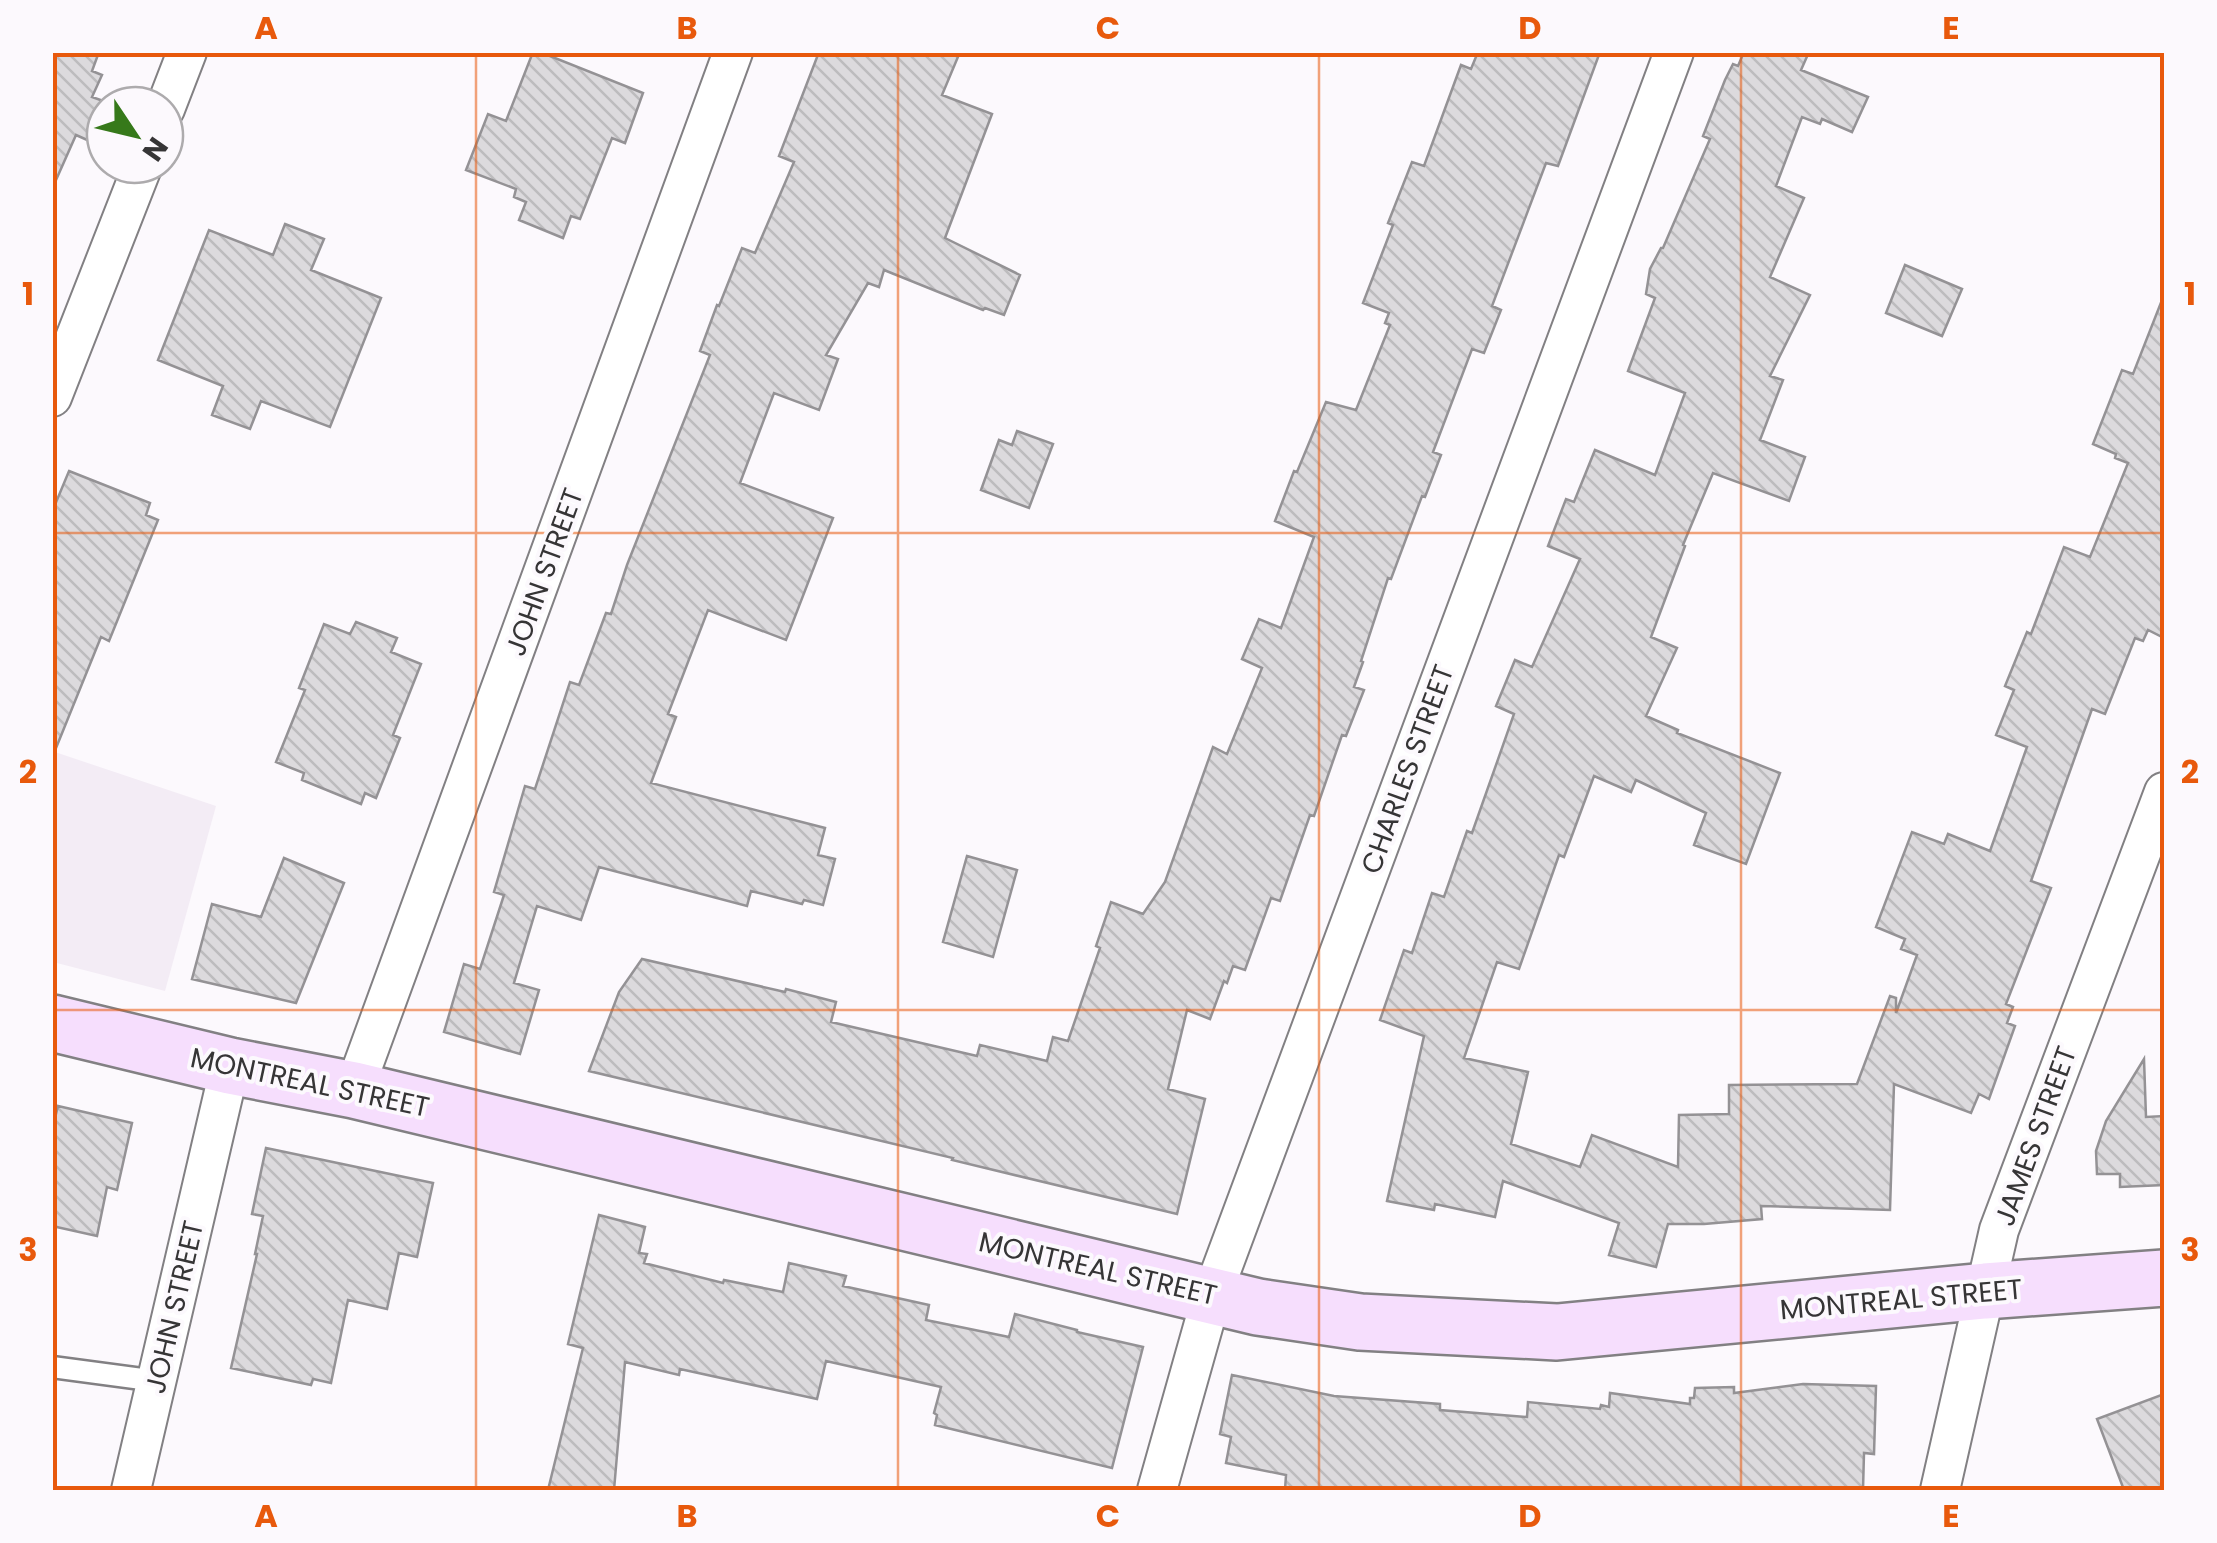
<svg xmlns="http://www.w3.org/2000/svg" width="2217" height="1543" font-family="Poppins,sans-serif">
	<defs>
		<pattern id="building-back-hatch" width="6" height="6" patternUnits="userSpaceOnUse" patternTransform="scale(2.5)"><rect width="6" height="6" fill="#dcdadd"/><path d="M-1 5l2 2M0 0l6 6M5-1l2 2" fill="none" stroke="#bdbcbe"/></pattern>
	</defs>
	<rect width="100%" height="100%" fill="#fcf9fd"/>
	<!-- built -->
	<path fill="#f3ecf5" d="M52 751 216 806 165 991 53 962Z"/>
	<!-- building -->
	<path fill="url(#building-back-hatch)" stroke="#949295" stroke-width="2.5" d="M52 52H99L92 71 102 75 92 97 109 103 105 105V115L94 143 76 135 52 189Z
		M533 52H540L643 93 625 143 612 138 580 219 571 216 563 238 519 220 526 202 514 197 516 189 466 170 488 114 506 121Z
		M819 52H960L942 95 992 114 945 238 1020 275 1004 315 985 308 983 310 884 270 879 287 868 283 826 355 838 359 819 410 774 393 740 483 833 518 786 640 708 610 668 714 676 717 651 783 825 828 818 855 835 859 823 905 804 900 802 904 751 891 747 906 599 867 581 920 537 906 514 983 539 990 520 1054 444 1032 464 964 480 969 504 895 494 892 525 786 535 789 570 682 579 685 606 613 611 614 627 565 710 355 700 351 717 305 719 306 742 248 755 253 794 162 779 156Z
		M1478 52H1600L1558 166 1546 163 1492 306 1501 310 1484 353 1472 349 1433 452 1441 455 1425 497 1422 496 1391 579 1388 578 1361 661 1363 662 1354 687 1364 690 1346 736 1342 735 1314 816 1310 815 1280 901 1271 898 1245 970 1233 966 1227 983 1224 981 1210 1019 1187 1010 1168 1089 1205 1099 1177 1214 952 1160 953 1158 589 1071 619 992 642 959 785 992 786 989 836 1002 831 1022 977 1056 980 1045 1047 1061 1053 1037 1068 1041 1100 948 1096 946 1111 902 1143 914 1165 882 1213 747 1227 754 1262 668 1242 659 1259 619 1281 628 1314 537 1275 521 1294 471 1297 472 1326 402 1356 410 1390 325 1385 323 1389 313 1363 303 1393 225 1388 223 1412 162 1424 166 1461 65 1471 69Z
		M1744 52H1809L1801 70 1868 97 1852 132 1822 119 1820 124 1802 117 1776 186 1804 198 1770 277 1810 295 1770 376 1783 380 1760 440 1805 457 1789 501 1713 473 1683 545 1685 546 1651 637 1677 648 1646 716 1678 730 1677 733 1780 773 1746 864 1694 845 1706 813 1636 780 1631 792 1594 776 1564 857 1559 855 1519 969 1497 962 1464 1058 1528 1072 1511 1144 1580 1167 1592 1135 1678 1167 1679 1115 1729 1114V1085L1857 1084 1890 996 1896 998V1013L1917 955 1901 949 1905 939 1876 927 1912 832 1944 844 1948 834 1990 851 2027 747 1996 735 2014 690 2005 686 2027 632 2031 634 2064 547 2090 557 2128 463 2115 458 2116 454 2093 444 2122 370 2133 374 2162 300H2164V638L2148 630 2143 641 2135 638 2105 714 2092 709 2031 881 2051 888 2006 1004 2013 1007 2007 1023 2015 1026 1989 1099 1979 1094 1971 1113 1894 1084 1890 1210 1761 1206 1762 1219 1704 1224H1668L1656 1267 1609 1255 1619 1223 1503 1181 1495 1217 1435 1204 1434 1210 1387 1201 1424 1036 1380 1020 1404 950 1412 953 1432 893 1444 897 1467 831 1472 833 1514 714 1496 706 1515 660 1532 667 1580 559 1548 546 1566 499 1574 502 1595 450 1655 475 1685 393 1628 371 1655 298 1646 294 1650 269 1661 248H1663L1710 139 1703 136 1725 80 1733 64 1738 66Z
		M285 224 324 239 311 270 381 298 330 427 261 401 250 429 212 415 223 386 158 360 209 230 273 255Z
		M1905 265 1962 289 1942 336 1886 313Z
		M1017 431 1053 444 1029 508 981 490 999 440 1012 445Z
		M69 471 150 503 146 515 158 520 109 641 101 637 54 753H52V512Z
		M356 622 397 638 391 652 421 664 393 735 400 738 376 798 365 793 361 804 302 780 304 773 276 762 305 690 299 688 324 624 350 634Z
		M967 856 1017 870 993 957 943 942Z
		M284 858 344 883 296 1003 192 979 212 904 261 917Z
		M2144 1059 2146 1117 2164 1116V1185L2120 1187V1174H2097L2096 1151 2106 1121Z
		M58 1106 132 1123 117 1190 107 1187 97 1236 52 1226V1130Z
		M266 1148 433 1183 417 1257 399 1253 387 1309 348 1300 331 1383 313 1379 311 1385 231 1368 257 1254H255L263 1216 252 1214Z
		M599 1215 645 1227 639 1253 647 1254 644 1263 723 1283 724 1280 783 1292 789 1263 846 1276 843 1286 929 1305 926 1320 1009 1337 1015 1314 1077 1330V1332L1143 1347 1112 1468 935 1425 937 1415 934 1413 941 1387 826 1361 817 1399 680 1369 679 1375 625 1362 614 1490H548L583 1348 568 1344Z
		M1232 1375 1334 1396 1440 1404V1410L1527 1417 1528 1402 1600 1409 1601 1405 1609 1407 1610 1393 1690 1404V1398H1694L1695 1388 1734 1387V1393L1803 1384 1876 1386 1874 1454 1864 1453 1863 1490H1285L1286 1475 1226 1463 1231 1437 1220 1434Z
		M2164 1394V1490H2124L2097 1419Z"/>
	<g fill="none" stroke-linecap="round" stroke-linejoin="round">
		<defs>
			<path id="lane" d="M52 1367 157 1381"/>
			<path id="street" d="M165 109 187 52
				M52 397 143 165
				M354 1090 733 52
				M131 1490 230 1066
				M1157 1490 1212 1295 1674 52
				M1940 1490 1999 1230 2164 792"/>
			<path id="secondary" d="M52 1023 230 1066 354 1090 1258 1307 1360 1322 1557 1332 1985 1291 2164 1278"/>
		</defs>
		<!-- lane casing -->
		<use href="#lane" stroke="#828083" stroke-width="25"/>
		<!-- street casing -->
		<use href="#street" stroke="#828083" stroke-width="42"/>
		<!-- secondary casing -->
		<use href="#secondary" stroke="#828083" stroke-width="60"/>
		<!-- lane -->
		<use href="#lane" stroke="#fff" stroke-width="20"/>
		<!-- street -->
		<use href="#street" stroke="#fff" stroke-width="38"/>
		<!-- secondary -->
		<use href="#secondary" stroke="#f6defd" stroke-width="55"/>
	</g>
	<!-- grid -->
	<path fill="none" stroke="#e8590c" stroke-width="2.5" stroke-opacity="0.55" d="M476 52V1490M898 52V1490M1319 52V1490M1741 52V1490M52 533H2164M52 1010H2164"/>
	<g text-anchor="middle" stroke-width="8" stroke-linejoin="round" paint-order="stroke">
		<!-- street labels -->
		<g font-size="28" fill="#363536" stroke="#fcf9fd">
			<text transform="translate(544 572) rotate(-70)" y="10">JOHN STREET</text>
			<text transform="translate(1407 769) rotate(-70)" y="10">CHARLES STREET</text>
			<text transform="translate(310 1082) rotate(12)" y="10">MONTREAL STREET</text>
			<text transform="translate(2035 1136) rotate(-70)" y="10">JAMES STREET</text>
			<text transform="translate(1098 1268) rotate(13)" y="10">MONTREAL STREET</text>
			<text transform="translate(1901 1299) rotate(-5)" y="10">MONTREAL STREET</text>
			<text transform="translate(174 1307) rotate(-77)" y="10">JOHN STREET</text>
		</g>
	</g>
	<!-- border -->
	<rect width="2217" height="1543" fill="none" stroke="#fcf9fd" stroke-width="110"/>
	<!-- north arrow -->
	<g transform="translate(135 135) rotate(125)"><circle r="48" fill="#fcf9fd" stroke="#adabad" stroke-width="2.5"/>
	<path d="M0-8L18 38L0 25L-18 38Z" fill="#36791a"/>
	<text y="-15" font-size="28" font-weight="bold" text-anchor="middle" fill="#363536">N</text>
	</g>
	<rect x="55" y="55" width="2107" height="1433" fill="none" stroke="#e8590c" stroke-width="4"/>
	<g font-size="32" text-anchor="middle" font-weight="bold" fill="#e8590c">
		<text x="266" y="39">A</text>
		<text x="687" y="39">B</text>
		<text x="1108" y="39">C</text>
		<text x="1530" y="39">D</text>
		<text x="1951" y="39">E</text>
		<text x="28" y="305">1</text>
		<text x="2190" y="305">1</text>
		<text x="28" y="783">2</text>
		<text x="2190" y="783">2</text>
		<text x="28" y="1261">3</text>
		<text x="2190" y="1261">3</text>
		<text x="266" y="1527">A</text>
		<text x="687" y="1527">B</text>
		<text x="1108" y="1527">C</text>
		<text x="1530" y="1527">D</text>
		<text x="1951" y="1527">E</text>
	</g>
</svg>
